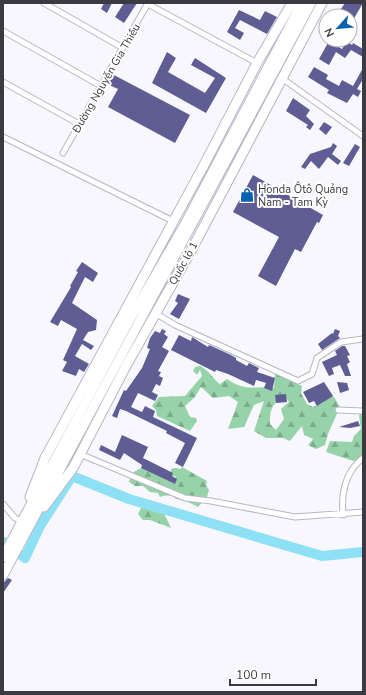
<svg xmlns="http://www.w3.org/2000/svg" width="366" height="695" font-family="'Nunito Sans',sans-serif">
	<defs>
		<pattern id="forest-firs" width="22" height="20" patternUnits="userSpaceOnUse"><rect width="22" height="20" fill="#97d3a9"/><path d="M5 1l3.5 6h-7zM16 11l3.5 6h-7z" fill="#7cac8b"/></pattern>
	</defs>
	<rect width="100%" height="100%" fill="#f7f7fd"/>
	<!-- forest -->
	<path fill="url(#forest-firs)" fill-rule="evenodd" d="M200 366C209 370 212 378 220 384L227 379C248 393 253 385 274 388L275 373 302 386 301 393 307 404 313 407 322 403 328 394 334 397 340 407 328 434 325 445 316 449 308 445 313 439 304 435 302 426 290 441 283 438H266L254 431 264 401 254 405 244 427 228 429 238 402 229 396 213 398 201 387 195 397 185 406 190 417 196 418 197 421 190 431 157 416 156 410 152 406 159 397 185 396 202 376 200 370 197 375 193 371 195 367ZM285 396 289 402 281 409 284 419 276 430 270 424C270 409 271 405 285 396Z
		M363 407 362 458 353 461 326 452 330 441 352 442 354 436 361 429 359 416Z
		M182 467 207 481 206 485 209 490 207 497 198 507 184 500 176 499 174 497 176 493C171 497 166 494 160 497L158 493 150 492 143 486H135L129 482 132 473 141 468 173 483 176 477 171 475V469L175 468 181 469Z
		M129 499 162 509 171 528 150 520H143L138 514 142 506 134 505Z"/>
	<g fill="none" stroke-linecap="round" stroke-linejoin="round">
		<!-- river -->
		<path stroke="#8ee0f5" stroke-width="10" d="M3 542 25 558 40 526 72 476 129 499 322 556 363 552"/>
	</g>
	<!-- building -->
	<path fill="#5e5e94" d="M104 3H112L107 13 101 9Z
		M124 3H137L124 23 115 17Z
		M345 3H363L353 20 350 16 339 12Z
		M239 10 260 20 265 11 277 17 267 34 240 20 235 28 244 33 240 40 227 32Z
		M329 41 342 49 347 41 352 45 353 43 363 49V57L351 50 345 58 336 52 329 65 319 59Z
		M167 52 176 58 168 72 205 93 215 78 191 65 195 58 226 78 206 113 152 83Z
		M314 67 328 75 326 79 339 86 342 80 353 86 363 68V79L357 89 361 91 358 97 353 94 347 103 327 93 329 90 308 77Z
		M112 74 190 115 175 143 108 107 118 89 107 84Z
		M293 98 310 110 306 116 314 124 310 130 306 127 308 125 286 111Z
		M324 122 332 127 326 135 319 129Z
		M333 143 337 146 332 154 341 161 338 165 328 157 319 169 311 161 305 169 301 167 310 154 331 147Z
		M355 144 360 147 349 166 343 163Z
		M253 175 323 215 319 223 317 222 301 252 295 249 276 286 258 276 279 237 233 212Z
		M82 262 98 273 93 282 85 277 72 303 97 320 96 330 88 332 83 340 94 346 91 350 82 344 75 356 89 364 84 372 79 369 76 376 62 371 67 362 63 360 77 329 61 320 58 326 50 322 71 287 70 286 78 272 76 271Z
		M178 294 190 299 179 319 170 314 178 303 175 301Z
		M162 329 166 331 164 334 168 337 162 347 169 351 158 371 161 372 159 376 163 378 160 386 156 384 152 392 158 395 155 401 138 393 131 407 142 412 145 406 155 411 153 417 197 438 183 467 175 463 185 443 166 433 167 431 126 411 120 409 117 418 112 416 124 390 126 391 142 368 150 349 147 348 150 338 155 331 160 333Z
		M335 329 340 331 338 336 340 338 322 350 318 344 332 333 333 334Z
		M179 335 191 341 192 337 208 347 209 345 231 355 236 358V360L247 366 249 363 259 368 257 372 275 378 272 391 264 388 266 383 256 380 254 386 228 374 216 370 215 372 171 350Z
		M342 346H345L350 355 347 356 350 362 347 364 351 376H345L340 365 332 368 334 374 329 376 322 362 337 355 335 351Z
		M324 382 333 396 317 406 314 401 309 403 303 392Z
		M337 382 347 383 349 390 340 393Z
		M286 394 287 402 276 403 275 395Z
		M358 421 360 426 350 428 339 427Z
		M122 435 148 447 143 458 173 473 172 476 177 479 175 484 141 468 142 465 124 453 120 460 99 450 101 445 115 452Z
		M8 578 12 580 3 593V583Z"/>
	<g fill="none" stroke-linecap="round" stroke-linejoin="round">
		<defs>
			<path id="street" d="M44 3 123 48
				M146 3 257 63
				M3 31 101 86
				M283 79 363 136
				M3 82 79 124
				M3 137 173 221
				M63 153 148 3
				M155 313 175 325 298 381 312 374 317 358 341 342 363 339
				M338 410 363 411
				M80 454 185 498 211 501 295 517 363 512
				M3 504 15 518 22 521
				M343 515C341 493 345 472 363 458"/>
			<path id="highway" d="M30 497 45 458 204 165 257 63 292 3
				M44 507 73 468 126 366 192 249 322 3
				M3 557 129 321 184 226 302 3
				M3 575 311 3"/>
		</defs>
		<!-- street casing -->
		<use href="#street" stroke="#b8b6c5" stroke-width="7"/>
		<!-- highway casing -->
		<use href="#highway" stroke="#b8b6c5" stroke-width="11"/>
		<!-- street -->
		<use href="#street" stroke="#fff" stroke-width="5"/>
		<!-- highway -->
		<use href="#highway" stroke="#fff" stroke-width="9"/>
	</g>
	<!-- icons -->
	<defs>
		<symbol id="shop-bare" viewBox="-9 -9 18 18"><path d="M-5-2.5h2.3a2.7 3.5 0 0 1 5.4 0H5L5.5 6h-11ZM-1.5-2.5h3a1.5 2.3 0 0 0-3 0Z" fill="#0763b0" stroke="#fff" stroke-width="2.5" paint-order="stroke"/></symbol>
	</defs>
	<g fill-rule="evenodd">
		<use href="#shop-bare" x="237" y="185" width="20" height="20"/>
	</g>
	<g text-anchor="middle" stroke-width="4" stroke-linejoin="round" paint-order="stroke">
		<!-- street labels -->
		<g font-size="11" fill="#3b3a40" stroke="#fff">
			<text transform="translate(106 78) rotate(-60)" y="4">Đường Nguyễn Gia Thiều</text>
			<text transform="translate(183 263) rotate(-61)" y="4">Quốc lộ 1</text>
		</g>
		<!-- poi labels -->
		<g font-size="11" fill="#3b3a40" stroke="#fff" text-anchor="start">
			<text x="258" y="193">Honda Ôtô Quảng<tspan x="258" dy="13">Nam - Tam Kỳ</tspan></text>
		</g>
	</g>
	<!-- border -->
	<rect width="366" height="695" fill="none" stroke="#3b3a40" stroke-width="8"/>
	<!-- north arrow -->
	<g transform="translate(338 28) rotate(243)"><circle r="19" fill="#ffffff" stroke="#b1b0b3"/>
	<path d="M0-3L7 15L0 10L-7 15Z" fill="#0763b0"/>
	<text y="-6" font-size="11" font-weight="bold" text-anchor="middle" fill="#3b3a40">N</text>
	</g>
	<!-- scale -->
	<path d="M230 679v6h86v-6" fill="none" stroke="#3b3a40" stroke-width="2"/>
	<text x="236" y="679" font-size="12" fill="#3b3a40" stroke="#ffffff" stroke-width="3" paint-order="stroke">100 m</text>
</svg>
